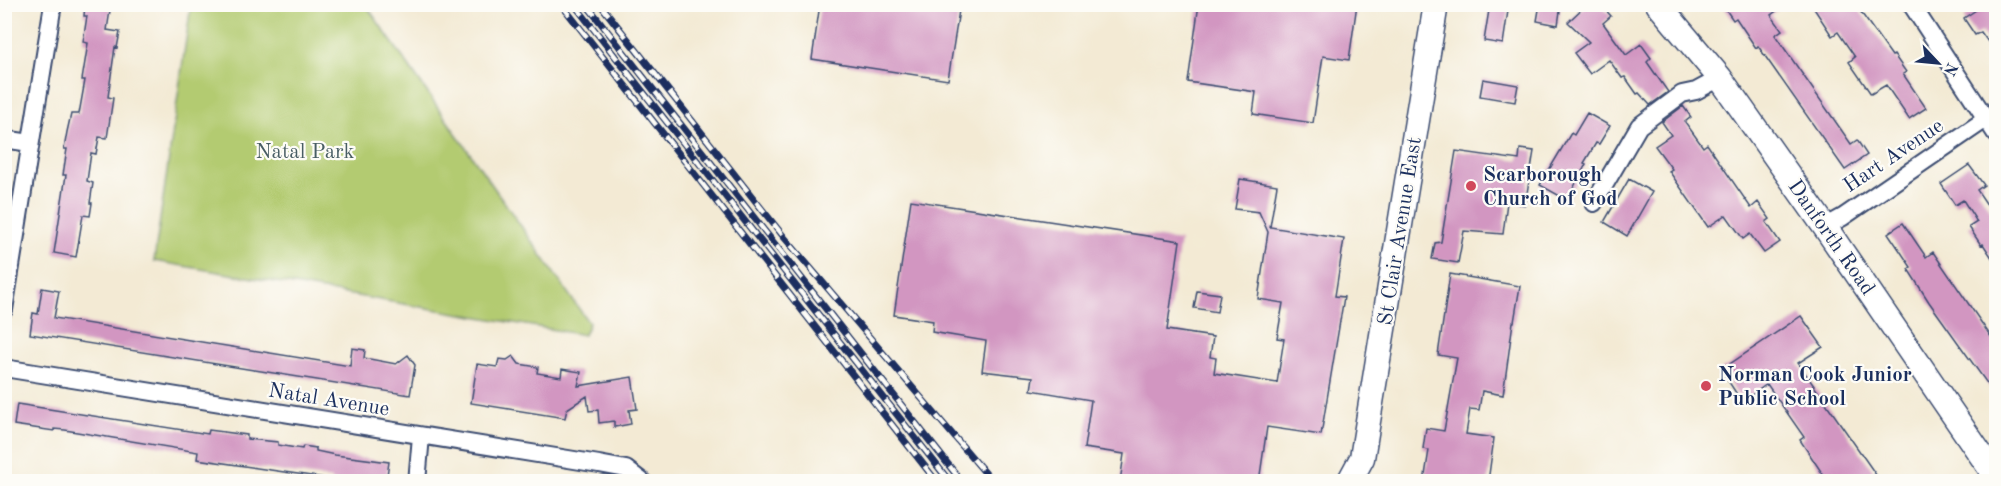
<svg xmlns="http://www.w3.org/2000/svg" width="2001" height="486" font-family="'Old Standard TT',serif">
	<rect width="100%" height="100%" fill="#fdfcf7"/>
	<filter id="ink" filterUnits="userSpaceOnUse"><feTurbulence type="fractalNoise" baseFrequency=".0167" numOctaves="2"/><feDisplacementMap in="SourceGraphic" scale="12" xChannelSelector="R" yChannelSelector="G"/><feConvolveMatrix kernelMatrix="1 2 1 2 8 2 1 2 1" color-interpolation-filters="sRGB"/></filter>
	<filter id="wash" filterUnits="userSpaceOnUse"><feTurbulence type="fractalNoise" baseFrequency=".008" numOctaves="4" result="noise"/><feDisplacementMap in="SourceGraphic" scale="24" xChannelSelector="R" yChannelSelector="G"/><feGaussianBlur stdDeviation="1.35" result="paint"/><feColorMatrix in="noise" values="0 0 0 0 0 0 0 0 0 0 0 0 0 0 0 0 0 1.4 0 .05"/><feComposite in="paint" operator="in"/></filter>
	<g filter="url(#wash)">
		<rect width="100%" height="100%" fill="#f3ead4"/>
		<!-- green -->
		<path fill="#b3cb71" stroke="#677d68" stroke-width="1.5" d="M191 5H366L589 323 584 335 154 261Z"/>
		<g id="blocks">
			<!-- building -->
			<path fill="#d296c1" d="M85 4H111L107 30 120 32 117 48 115 47 108 97 113 98 107 138 99 137 96 154 91 153 87 181 93 183 90 203H92L90 216 83 215 76 257 54 253 66 175H63L67 149H64L67 132 71 114H79L84 86 85 80H82L88 43 83 42 87 16H84Z
				M820 4H960L948 80 812 59Z
				M1199 4H1357L1349 60 1323 56 1313 123 1253 114 1256 92 1188 82Z
				M1490 4H1509L1503 44 1484 41Z
				M1540 4H1561L1558 25 1537 21Z
				M1587 4H1600L1611 16 1603 23 1626 55 1641 44 1651 58 1647 62 1668 92 1650 105 1639 93 1637 94 1625 77 1622 78 1609 60 1590 74 1574 53 1589 42 1568 22Z
				M1722 4H1786L1771 15 1782 30 1775 35 1851 144 1857 140 1867 155 1845 170 1758 46 1756 48 1736 18 1733 20Z
				M1811 4H1855L1892 56 1894 55 1906 72 1903 74 1926 108 1909 119 1886 85 1871 94 1849 62 1855 57 1838 32 1832 36Z
				M1973 4H1993L1996 9V53L1981 32 1975 35 1965 20 1964 18 1976 10Z
				M1483 79 1518 85 1515 102 1480 96Z
				M1683 106 1691 117 1685 122 1703 147 1707 144 1751 208 1758 202 1770 219 1766 222 1780 242 1764 253 1750 234 1743 239 1726 215 1708 227 1669 171 1672 169 1655 146 1671 135 1662 122Z
				M1587 113 1610 126 1599 144 1596 143 1584 163 1586 164 1567 200 1540 185 1571 133 1574 135Z
				M1520 149 1534 151 1525 205 1507 202 1503 234 1464 231 1458 263 1432 259 1435 243 1441 242 1456 151 1519 160Z
				M1969 165 1984 185 1977 190 1996 218V264L1983 244 1981 245 1969 227 1977 222 1963 200 1955 205 1941 184Z
				M1240 179 1277 185 1270 227 1344 239 1335 296 1344 297 1321 435 1267 427 1259 482H1120L1124 454 1084 448 1091 400 1031 390 1033 377 982 371 986 341 932 332 933 321 894 315 911 200 1180 241 1167 330 1213 337 1210 357 1216 358 1214 373 1277 383 1284 339 1277 338 1283 303 1258 299 1268 232 1259 212 1235 209Z
				M1629 179 1652 192 1627 236 1604 222Z
				M1903 223 1926 257 1933 252 1996 344V396L1929 302 1908 269 1911 267 1888 233Z
				M1450 274 1520 286 1514 322H1513L1503 395 1482 391 1479 410 1470 409 1466 434 1494 438 1488 482H1424L1429 450 1423 449 1426 428 1444 431 1457 358 1438 355Z
				M42 288 59 291 54 318 350 366 352 348 365 350 364 358 396 364 408 355 415 365 410 395 30 334 33 313 38 314Z
				M1197 291 1220 294 1217 312 1194 308Z
				M1801 316 1823 347 1798 363 1881 482H1828L1800 440 1804 437 1767 384 1742 402 1721 370Z
				M513 356 519 364 538 367 537 373 561 377 562 369 581 372 578 386 632 377 637 409 629 410 631 424 614 427V421L599 423 598 410 589 411 587 396 567 409 565 418 471 403 477 364 497 367 499 359 507 360Z
				M17 404 208 434 209 430 247 435V439L278 442V445L302 449 303 446 316 448V451L335 455 389 462 386 482 350 479V482H331V479L197 459 198 452 65 430 54 429V431L14 425Z"/>
		</g>
	</g>
	<g filter="url(#ink)">
		<use href="#blocks" fill-opacity="0" stroke="#3b4b70" stroke-width="1.5"/>
		<g fill="none" stroke-linecap="round" stroke-linejoin="round">
			<defs>
				<path id="street" d="M1911 4 1996 134
					M4 139 30 143
					M1594 203 1639 126 1682 94 1696 91 1720 78
					M1825 227 1843 217 1986 119
					M4 310 53 4
					M4 368 599 464 626 469 643 482
					M417 482 421 436"/>
				<path id="secondary" d="M1658 4 1720 78 1825 227 1996 477
					M1349 482 1362 458 1436 4"/>
			</defs>
			<!-- street casing -->
			<use href="#street" stroke="#3b4b70" stroke-width="20"/>
			<!-- secondary casing -->
			<use href="#secondary" stroke="#3b4b70" stroke-width="27"/>
			<!-- street -->
			<use href="#street" stroke="#fff" stroke-width="16"/>
			<!-- secondary -->
			<use href="#secondary" stroke="#fff" stroke-width="24"/>
			<defs>
				<path id="rail" d="M561 4 937 482
					M574 4 950 482
					M586 4 962 482
					M600 4 784 237 993 482"/>
			</defs>
			<!-- rail casing -->
			<use href="#rail" stroke="#1b2f5e" stroke-width="7"/>
			<!-- rail -->
			<use href="#rail" stroke="#fdfcf7" stroke-width="4.5" stroke-dasharray="14" stroke-linecap="butt"/>
		</g>
	</g>
	<!-- markers -->
	<g fill="#d1495b" stroke="#fdfcf7" stroke-width="2">
		<circle cx="1471" cy="186" r="6"/>
		<circle cx="1706" cy="386" r="6"/>
	</g>
	<g text-anchor="middle" stroke-width="4.5" stroke-linejoin="round" paint-order="stroke">
		<!-- park labels -->
		<g font-size="21" fill="#495e64" stroke="#fdfcf7">
			<text x="305" y="158">Natal Park</text>
		</g>
		<!-- street labels -->
		<g font-size="21" fill="#1b2f5e" stroke="#fdfcf7">
			<text transform="translate(1893 155) rotate(-34)" y="7">Hart Avenue</text>
			<text transform="translate(1399 231) rotate(-81)" y="7">St Clair Avenue East</text>
			<text transform="translate(1832 237) rotate(55)" y="7">Danforth Road</text>
			<text transform="translate(329 399) rotate(9)" y="7">Natal Avenue</text>
		</g>
		<!-- poi labels -->
		<g font-size="21" font-weight="bold" fill="#1b2f5e" stroke="#fdfcf7" text-anchor="start">
			<text x="1483" y="181">Scarborough<tspan x="1483" dy="24">Church of God</tspan></text>
			<text x="1718" y="381">Norman Cook Junior<tspan x="1718" dy="24">Public School</tspan></text>
		</g>
	</g>
	<!-- margin -->
	<rect width="2001" height="486" fill="none" stroke="#fdfcf7" stroke-width="24"/>
	<!-- north arrow -->
	<g transform="translate(1938 63) rotate(116)" stroke="#fdfcf7" stroke-width="4.5" paint-order="stroke">
	<path d="M0-4.5L10 22L0 15L-10 22Z" fill="#1b2f5e"/>
	<text y="-9" font-size="16" font-weight="bold" text-anchor="middle" fill="#1b2f5e">N</text>
	</g>
</svg>
